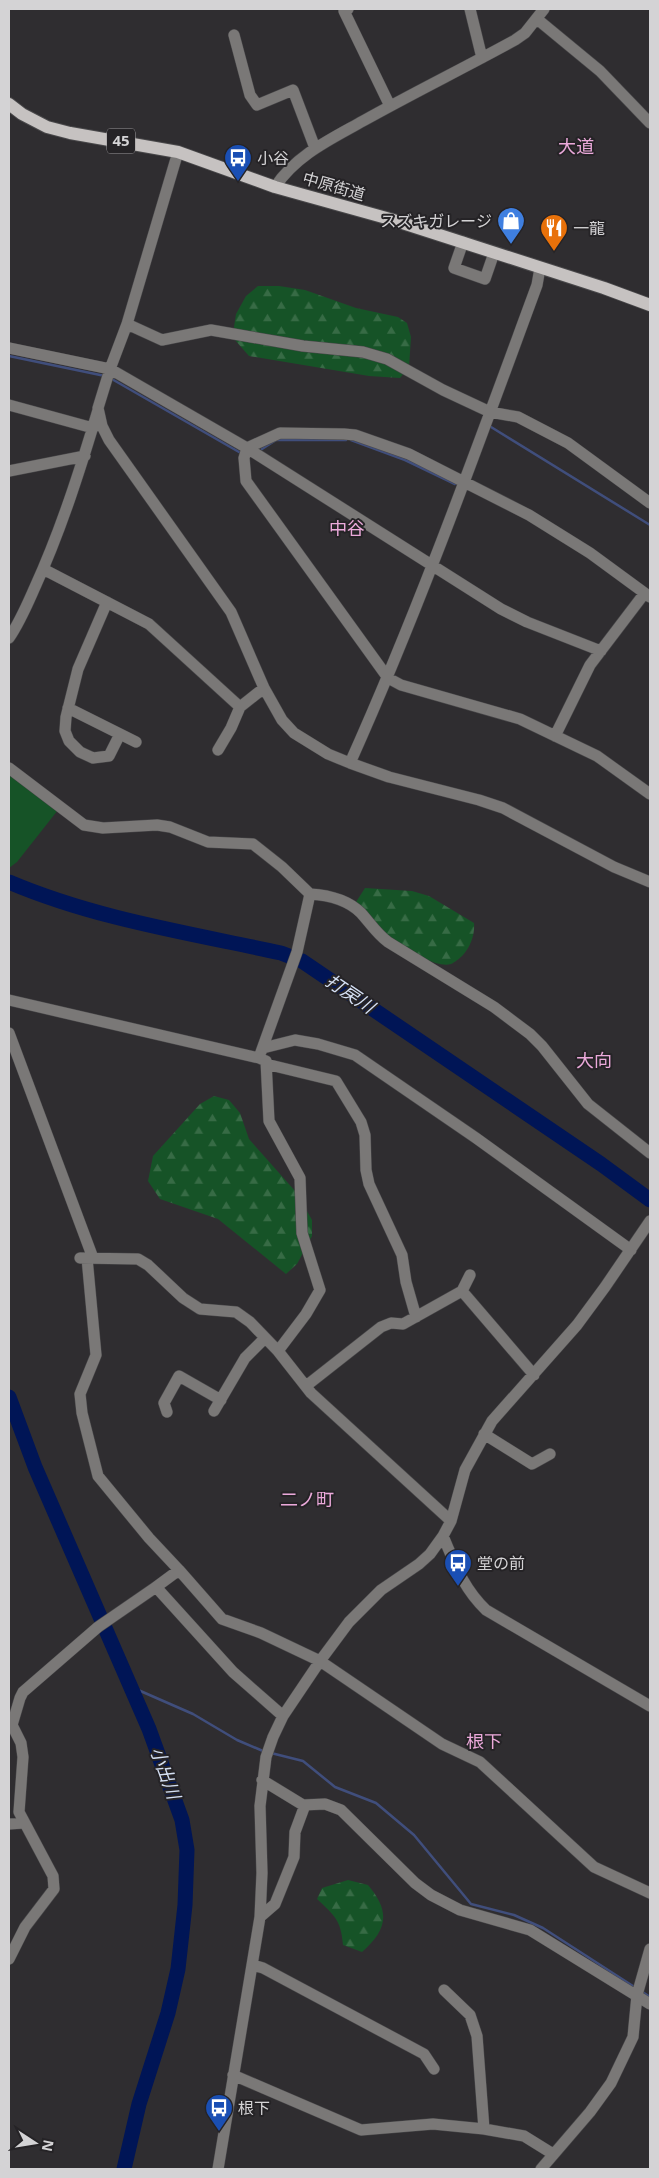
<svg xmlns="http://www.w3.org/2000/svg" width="659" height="2178" font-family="'Noto Sans','Noto Sans JP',sans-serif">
	<defs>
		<pattern id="forest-firs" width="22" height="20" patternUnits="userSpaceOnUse" patternTransform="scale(1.25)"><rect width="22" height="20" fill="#165327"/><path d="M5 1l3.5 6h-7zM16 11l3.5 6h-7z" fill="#376b45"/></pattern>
	</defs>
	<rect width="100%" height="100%" fill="#2f2d30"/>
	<!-- green -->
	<path fill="#165327" d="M9 774 58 810 17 862 9 868Z"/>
	<!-- forest -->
	<path fill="url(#forest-firs)" d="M258 286H279L305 290 356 308 398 317 407 323 411 337 409 367 400 378 369 376 249 356 235 340 234 327 236 314 246 296Z
		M365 888 412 891 429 896 474 923C475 934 471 946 463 955 460 958 454 963 451 964 429 971 374 925 357 911L356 902Z
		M214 1096 229 1100 240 1113 249 1139 296 1192 312 1220V1236L297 1264 286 1274 218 1219 160 1199 148 1181 153 1156 200 1104Z
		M348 1880 368 1885C391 1912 387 1930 362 1952L343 1945C341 1920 335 1916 317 1899L322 1888Z"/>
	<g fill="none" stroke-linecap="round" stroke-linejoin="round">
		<!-- stream -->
		<path stroke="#404e7c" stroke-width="2.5" d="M9 356 105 376
			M110 378 239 452
			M491 427 650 525
			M351 440 405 460 455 484
			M262 449 276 440H346
			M129 1686 193 1714 237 1740 263 1751
			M271 1753 303 1761 335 1787 376 1803 414 1835 471 1904 514 1915 543 1928 636 1988
			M641 1991 650 1997"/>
		<!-- river -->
		<path stroke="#001556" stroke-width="15" d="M9 882C96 919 189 933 281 953L302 961 601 1164 650 1200
			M9 1397 35 1467 149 1729 182 1820 187 1850 185 1905 178 1969 168 2013 139 2104 124 2169"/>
		<defs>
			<path id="minor" d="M348 9 344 11 390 106
				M470 9 482 58
				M537 19 600 71 650 123
				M234 35 250 95 257 105 293 90 315 148
				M178 152 127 324 110 369 98 408 102 426 109 440 231 612 264 688 282 720 294 733 328 754 350 763 389 777 479 800 503 808 614 867 650 882
				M275 187C296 155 331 139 363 121 413 93 464 68 515 40L525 33 544 9
				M463 242 454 268 485 279 494 253
				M127 324 162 340 211 330 303 346 363 352 387 359 443 390 490 412 518 417 568 443 650 503
				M9 348 110 369 247 448 501 609 527 622 601 651
				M9 405 93 428
				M9 471 85 456
				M43 569 149 624 240 707
				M650 597 590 553 529 515 409 454 355 435 344 434 280 433 247 448 244 458 246 481 388 678 401 685 520 719 597 756 650 794
				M107 602 78 669 66 717 65 731 69 741 80 752 93 758 109 756 120 734
				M9 638C20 622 27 605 35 587 61 530 80 470 98 410
				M68 708 136 742
				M555 736 590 665 644 594
				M218 750 231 728 240 707 264 688
				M350 763C420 607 478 445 537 285L540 268
				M9 768 84 825 103 828 157 825 170 827 208 842 253 844 282 867 310 894C327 895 348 900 361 913 370 923 377 934 388 942L494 1007 530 1034 542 1046 588 1104 650 1153
				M9 1000 259 1058 266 1061 269 1121 300 1178 302 1233 320 1290 306 1314 278 1351
				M9 1033 93 1258
				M263 1048 295 1040 318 1044 355 1055 476 1138 631 1250
				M261 1052 297 952 310 894
				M266 1064 336 1081 361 1122 365 1135 366 1170 369 1184 402 1255 406 1282 416 1317
				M80 1258 138 1259 148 1265 183 1298 200 1309 236 1312 250 1322 278 1351 311 1393 451 1521
				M87 1258 96 1355 80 1394 82 1413 98 1476 149 1538 179 1570
				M462 1291 534 1375
				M306 1386 381 1327 391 1323 403 1324 462 1291 470 1275
				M214 1411 245 1358 265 1338
				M167 1412 164 1403 179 1376 221 1400
				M484 1434 532 1464 550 1454
				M443 1536C455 1564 463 1588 486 1610L650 1706
				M156 1587 179 1570 222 1619 261 1633 320 1661 442 1744 480 1762 594 1867 650 1893
				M262 1780 303 1805 325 1804 341 1810 415 1883 431 1895 460 1910 530 1930 650 2004
				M9 1824 24 1823
				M260 1917 275 1904 294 1857 295 1832 305 1805
				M9 1959 25 1927 54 1889 53 1876 19 1812 23 1757 21 1743 12 1725 20 1698 23 1692 98 1627 156 1587 233 1672 283 1716
				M253 1965 263 1968 424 2054 434 2069
				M444 1990 470 2015 477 2036 484 2129
				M233 2075 361 2130 433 2124 484 2129 524 2136 553 2154
				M218 2169 260 1917 262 1873 260 1806 266 1757 273 1737 283 1716 320 1661 349 1622 381 1590 419 1564 430 1554 443 1536 451 1521 465 1470 492 1421 577 1325 605 1287 650 1221
				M541 2169 590 2112 611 2083 633 2037 637 1995 650 1949"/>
			<path id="major" d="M9 104 22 114 47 127 70 133 178 152 275 187 390 219 604 288 650 305"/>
		</defs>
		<!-- minor casing -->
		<use href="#minor" stroke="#49484a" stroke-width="12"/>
		<!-- major casing -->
		<use href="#major" stroke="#49484a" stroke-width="14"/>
		<!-- minor -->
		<use href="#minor" stroke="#7a7877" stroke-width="11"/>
		<!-- major -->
		<use href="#major" stroke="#c6c2c1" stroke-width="12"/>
	</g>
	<!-- icons -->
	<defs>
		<symbol id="bus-pin" viewBox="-11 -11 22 30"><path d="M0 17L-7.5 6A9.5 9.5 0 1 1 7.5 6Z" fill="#1a4fb4" stroke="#252326"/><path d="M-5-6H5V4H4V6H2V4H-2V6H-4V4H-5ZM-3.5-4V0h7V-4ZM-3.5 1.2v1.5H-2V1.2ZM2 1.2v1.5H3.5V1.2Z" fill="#fff"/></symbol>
		<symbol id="shop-pin" viewBox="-11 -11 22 30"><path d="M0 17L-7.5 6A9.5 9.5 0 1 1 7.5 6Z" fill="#3f7fe0" stroke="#252326"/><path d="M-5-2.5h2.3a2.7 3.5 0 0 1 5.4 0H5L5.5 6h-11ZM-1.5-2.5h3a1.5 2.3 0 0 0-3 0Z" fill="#fff"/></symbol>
		<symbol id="restaurant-pin" viewBox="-11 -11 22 30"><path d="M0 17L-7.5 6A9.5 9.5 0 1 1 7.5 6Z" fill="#e8710a" stroke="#252326"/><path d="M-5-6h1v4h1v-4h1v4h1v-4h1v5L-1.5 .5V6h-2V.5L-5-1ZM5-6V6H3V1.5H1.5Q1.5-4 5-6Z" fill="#fff"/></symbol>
	</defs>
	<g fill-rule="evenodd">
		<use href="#bus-pin" x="222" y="142" width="32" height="43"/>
		<use href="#shop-pin" x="495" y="205" width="32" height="43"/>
		<use href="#restaurant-pin" x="538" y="212" width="32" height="43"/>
		<use href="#bus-pin" x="442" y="1547" width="32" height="43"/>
		<use href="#bus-pin" x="203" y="2092" width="32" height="43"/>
	</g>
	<g text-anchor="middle" stroke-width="4" stroke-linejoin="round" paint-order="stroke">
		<!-- shield labels -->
		<rect fill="#252326" stroke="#a09ea0" stroke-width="1" x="107" y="128.5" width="28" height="25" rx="4"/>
		<g font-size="15" font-weight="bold" fill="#d4d3d5">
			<text x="121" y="146">45</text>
		</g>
		<!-- poi labels -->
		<g font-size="16" fill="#d4d3d5" stroke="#252326" text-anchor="start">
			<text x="257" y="164">小谷</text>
			<text x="492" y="227" text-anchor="end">スズキガレージ</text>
			<text x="573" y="234">一龍</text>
			<text x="477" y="1569">堂の前</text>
			<text x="238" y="2114">根下</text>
		</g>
		<!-- street labels -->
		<g font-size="16" fill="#d4d3d5" stroke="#252326">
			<text transform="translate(334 186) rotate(16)" y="6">中原街道</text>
		</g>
		<!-- neighbourhood labels -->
		<g font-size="18" fill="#eba9da" stroke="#252326">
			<text x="576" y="153">大道</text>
			<text x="347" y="535">中谷</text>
			<text x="594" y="1067">大向</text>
			<text x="307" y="1506">二ノ町</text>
			<text x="484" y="1748">根下</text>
		</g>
		<!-- water labels -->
		<g font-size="18" font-style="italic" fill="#d4dff3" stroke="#252326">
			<text transform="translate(350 994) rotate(34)" y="6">打戻川</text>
			<text transform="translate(165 1773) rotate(70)" y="6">小出川</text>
		</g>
	</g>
	<!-- border -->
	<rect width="659" height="2178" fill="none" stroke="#d4d3d5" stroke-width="20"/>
	<!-- north arrow -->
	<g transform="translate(35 2143) rotate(102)" stroke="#252326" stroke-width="4" paint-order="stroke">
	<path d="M0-4L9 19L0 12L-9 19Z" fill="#d4d3d5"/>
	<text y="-8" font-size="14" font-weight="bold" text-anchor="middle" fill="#d4d3d5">N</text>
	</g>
</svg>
